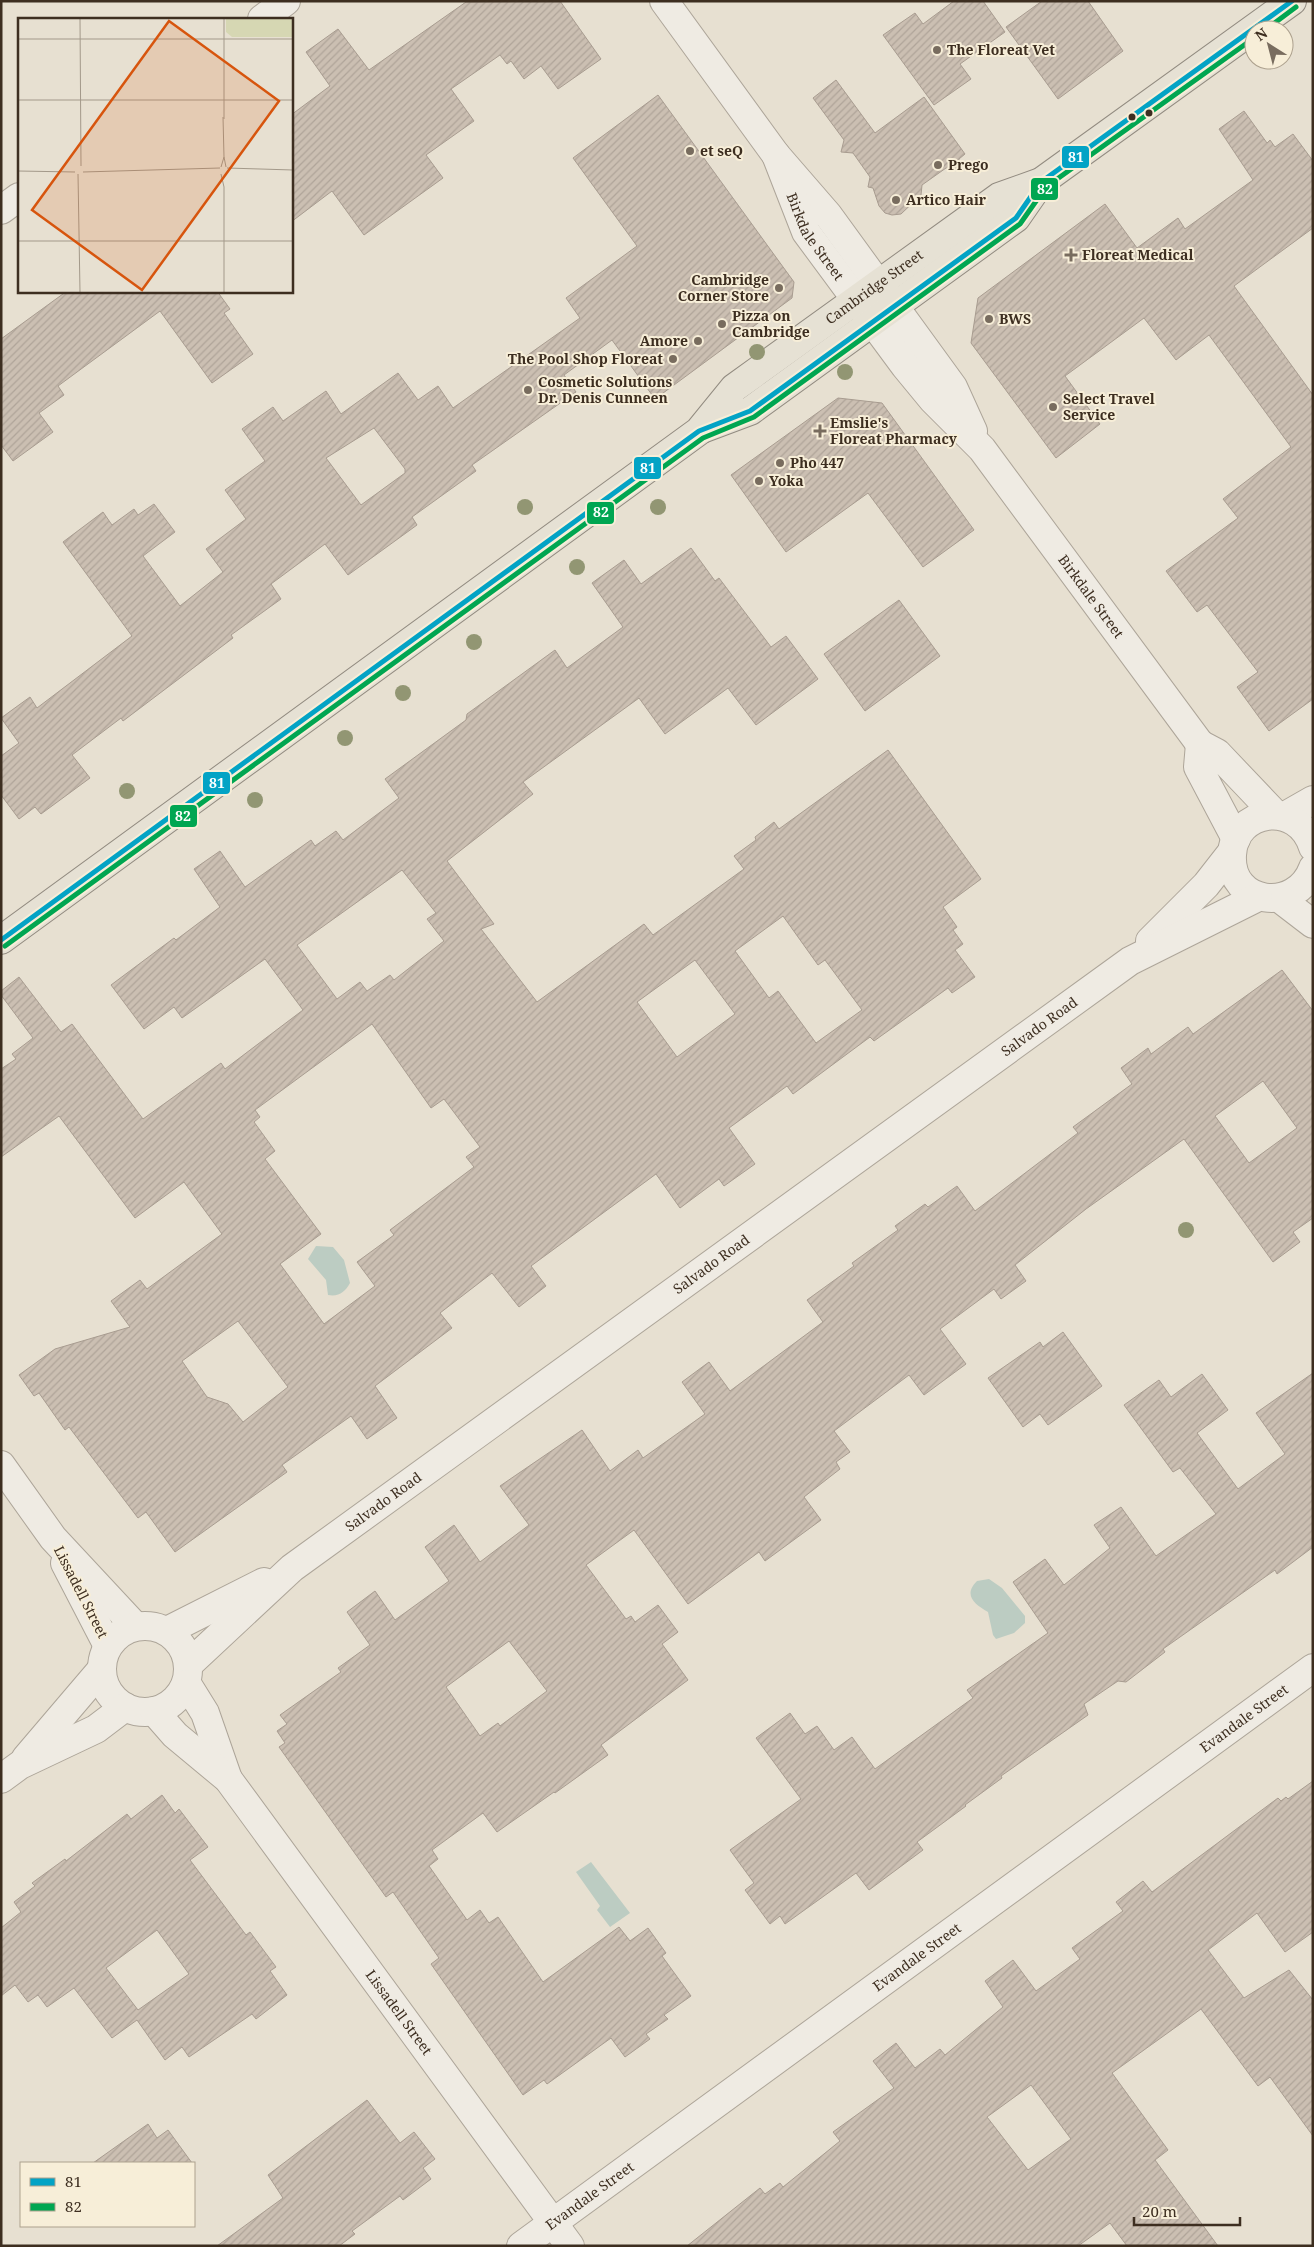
<svg xmlns="http://www.w3.org/2000/svg" width="1314" height="2247" font-family="'Noto Serif',serif">
	<defs>
		<pattern id="building-hatch" width="6" height="6" patternUnits="userSpaceOnUse" patternTransform="scale(1.25)"><rect width="6" height="6" fill="#cbbfb2"/><path d="M-1 1l2-2M0 6l6-6M5 7l2-2" fill="none" stroke="#afa499"/></pattern>
	</defs>
	<rect width="100%" height="100%" fill="#e7e0d1"/>
	<!-- water -->
	<path fill="#bcccc2" d="M316 1246 333 1247 344 1260 350 1283C345 1292 339 1297 328 1295L326 1280 308 1259Z
		M989 1579 1002 1588 1025 1616V1623L1014 1633 996 1639 993 1635 988 1612C974 1604 963 1595 977 1581Z
		M591 1862 630 1913 610 1927 597 1910 600 1906 576 1872Z"/>
	<!-- building -->
	<path fill="url(#building-hatch)" stroke="#a89c90" fill-rule="evenodd" d="M560 1 601 59 558 89 541 66 524 79 511 61 507 64 500 55 451 89 474 121 426 155 443 178 364 235 332 191 291 222V115L330 86 306 52 338 29 369 70 466 2Z
		M954 1H983L1005 32 960 64 971 79 934 105 883 35 915 13 923 24Z
		M1042 1H1088L1123 51 1058 99 1006 27Z
		M836 80 875 133 924 97 965 154 959 159 957 169 946 168 922 185 921 195 901 214 892 215 885 213 879 206 873 188 868 187 870 177 853 153 841 152 844 140 813 98Z
		M658 95 794 282 792 298 655 399 612 340 564 375 576 392 472 465 476 471 412 517 417 525 348 575 325 544 271 584 281 599 231 635 233 638 123 721 121 718 72 755 90 778 41 814 35 807 19 819 1 795V756L19 743 1 718 30 697 37 708 132 636 63 542 103 512 112 525 134 509 138 515 154 504 175 532 143 556 180 606 223 572 206 549 246 519 225 490 265 461 242 429 273 407 283 421 326 391 341 414 398 373 418 400 438 386 453 408 580 318 566 298 637 246 573 158ZM374 428 405 469V473L361 505 326 458Z
		M1244 111 1267 143 1270 140 1275 147 1293 134 1313 161V228L1234 286 1313 395V699L1269 731 1237 687 1258 672 1207 605 1197 612 1166 571 1238 518 1223 499 1291 447 1209 335 1176 360 1144 318 1065 376 1100 424 1056 458 971 343 978 298 1105 204 1137 248 1178 218 1185 229 1253 180 1219 129Z
		M67 291H217L230 309 224 313 253 354 212 383 160 311 58 386 64 395 39 413 53 432 13 461 1 445V339Z
		M838 398 882 403 974 530 923 567 868 493 786 552 731 475Z
		M691 548 715 581 719 578 771 647 786 636 818 679 756 725 728 688 665 734 639 698 523 782 533 794 447 861 494 924 481 929 537 1002 644 924 653 935 744 869 734 856 756 840 755 837 774 822 779 829 888 750 981 879 943 907 957 927 953 930 963 944 955 950 975 977 952 993 948 988 874 1041 870 1037 793 1094 787 1086 729 1128 755 1164 724 1186 719 1179 680 1208 656 1174 531 1266 546 1286 519 1307 492 1273 440 1313 452 1328 375 1386 397 1418 367 1439 351 1416 282 1465 287 1472 175 1552 146 1512 138 1518 69 1427 65 1430 39 1393 34 1396 19 1375 55 1349 130 1327 111 1301 140 1280 147 1289 222 1234 184 1182 135 1218 59 1116 1 1157V1069L16 1059 12 1054 33 1038 1 995V991L19 977 61 1032 72 1024 143 1119 221 1063 225 1069 303 1010 265 959 182 1018 174 1007 144 1029 111 985 174 938 176 940 220 907 194 869 220 851 245 887 311 840 315 846 336 831 343 840 399 798 385 779 466 720 467 714 555 650 567 668 623 627 592 583 624 560 641 584ZM402 870 436 913 427 919 444 941 394 980 390 975 367 991 360 982 337 999 297 945ZM783 916 818 965 825 960 862 1010 816 1043 778 991 769 998 735 951ZM695 960 735 1014 677 1057 637 1002ZM372 1024 431 1108 444 1099 480 1147 466 1157 474 1167 390 1230 394 1235 357 1262 375 1286 324 1324 280 1264 321 1234 265 1159 275 1151 254 1122 260 1117 255 1110ZM238 1321 288 1387 243 1422 228 1404 207 1397 182 1361Z
		M899 600 940 656 865 711 824 654Z
		M1282 970 1313 1011V1218L1293 1232 1300 1242 1273 1262 1184 1139 1086 1209 1015 1265 1026 1281 1001 1299 994 1289 940 1329 966 1364 924 1395 909 1375 834 1431 850 1452 836 1462 840 1469 804 1497 821 1520 765 1561 759 1552 688 1604 634 1530 586 1565 626 1619 631 1616 635 1622 658 1605 678 1632 662 1644 688 1680 601 1745 608 1755 555 1793 554 1792 497 1832 483 1813 432 1850 438 1859 429 1866 467 1920 480 1910 489 1923 498 1917 543 1982 619 1927 630 1941 648 1928 666 1953 662 1956 691 1996 664 2015 668 2019 646 2034 650 2039 625 2057 611 2038 547 2084 544 2080 523 2095 431 1964 439 1958 393 1892 386 1897 279 1747 285 1743 277 1731 287 1724 280 1715 341 1672 338 1668 370 1645 347 1612 375 1591 395 1620 449 1581 425 1547 454 1525 480 1562 529 1525 500 1486 582 1430 610 1471 638 1450 643 1458 705 1414 682 1382 709 1362 730 1391 823 1322 807 1300 854 1266 852 1263 898 1230 895 1226 925 1204 928 1207 957 1186 975 1211 1078 1133 1073 1127 1132 1084 1121 1068 1148 1048 1151 1054 1188 1027 1193 1034ZM1263 1081 1297 1128 1249 1163 1215 1116ZM509 1641 547 1691 500 1726 498 1723 480 1736 446 1687Z
		M1063 1332 1102 1386 1048 1425 1040 1414 1023 1427 988 1378 1040 1342 1043 1347Z
		M1313 1373V1547L1277 1574 1275 1570 1163 1649 1165 1652 1126 1682 1118 1681 1084 1704 1088 1715 1001 1776 1002 1778 965 1805 966 1806 917 1842 923 1850 869 1890 856 1873 785 1924 780 1916 770 1924 745 1890 754 1883 730 1850 801 1799 756 1738 790 1713 805 1734 817 1726 834 1750 852 1737 875 1769 973 1698 967 1690 1048 1633 1013 1582 1045 1559 1064 1585 1110 1548 1094 1525 1121 1507 1156 1556 1216 1514 1180 1468 1173 1472 1124 1405 1159 1380 1171 1397 1202 1374 1228 1410 1197 1433 1238 1489 1285 1454 1256 1413Z
		M1313 1781V1932L1285 1952 1257 1913 1208 1950 1244 1998 1289 1970 1313 2000V2136L1270 2077 1258 2086 1201 2009 1112 2073 1168 2150 1155 2160 1218 2246H1127L1110 2223 1078 2246H687L760 2188 765 2194 780 2183 783 2187 840 2141 833 2132 894 2088 873 2061 896 2043 915 2068 940 2049 945 2055 1003 2007 985 1981 1013 1960 1036 1991 1080 1959 1072 1948 1123 1911 1116 1902 1143 1881 1152 1892 1278 1798 1281 1801 1286 1797 1288 1799ZM1031 2085 1071 2139 1028 2170 987 2117Z
		M162 1795 175 1813 179 1809 208 1847 190 1860 246 1935 250 1932 276 1967 270 1971 287 1995 256 2019 252 2014 189 2057 182 2047 165 2060 137 2020 112 2038 74 1988 47 2007 38 1995 28 2002 15 1985 1 1996V1928L21 1912 14 1902 35 1886 32 1883 65 1859 66 1861 127 1814 131 1819ZM157 1930 189 1974 138 2010 106 1968Z
		M367 2100 400 2143 414 2132 435 2159 423 2168 431 2179 403 2200 400 2196 352 2231 355 2234 339 2246H217L283 2198 268 2175Z
		M148 2124 157 2138 168 2130 192 2163H93Z"/>
	<g fill="none" stroke-linecap="round" stroke-linejoin="round">
		<defs>
			<g id="street">
				<path d="M664 1 776 155 828 215 953 387 973 431"/>
				<path d="M262 19 286 1"/>
				<path id="s1" d="M776 155 806 232 905 366 933 400 982 449 1200 744"/>
				<path d="M1 210 19 197"/>
				<path d="M1285 816 1313 800"/>
				<path d="M1236 839 1198 767 1200 744 1217 753 1275 814"/>
				<path d="M1313 847C1298 799 1234 809 1232 855 1229 905 1296 914 1313 868"/>
				<path d="M1279 898 1313 924"/>
				<path d="M1150 941 1206 885 1231 853"/>
				<path d="M1 1465 53 1538 135 1626"/>
				<path d="M65 1563 108 1646"/>
				<circle cx="145" cy="1669" r="43"/>
				<path d="M167 1631 264 1582"/>
				<path id="s2" d="M188 1665 292 1568 1130 961 1258 897"/>
				<path d="M187 1684 205 1713 228 1779"/>
				<path id="s3" d="M154 1711 175 1735 228 1779 570 2246"/>
				<path d="M26 1758 101 1670"/>
				<path d="M1 1779 20 1765 96 1729 125 1707"/>
				<path id="s4" d="M521 2246 1313 1668"/>
			</g>
			<g id="primary">
				<path d="M702 429 750 411 1016 218 1041 182"/>
				<path id="s5" d="M1 940 699 431 734 388 999 197 1041 182 1292 1"/>
			</g>
		</defs>
		<!-- street casing -->
		<use href="#street" stroke="#ada599" stroke-width="30"/>
		<!-- primary casing -->
		<use href="#primary" stroke="#928b80" stroke-width="30"/>
		<!-- street -->
		<use href="#street" stroke="#efebe3" stroke-width="28"/>
		<!-- primary -->
		<use href="#primary" stroke="#e6e1d4" stroke-width="28"/>
		<defs>
			<path id="bus-1" d="M1 940 699 431 750 411 1016 218 1041 182 1292 1"/>
			<path id="bus-2" d="M1265 30 1296 7
				M5 946 703 438 754 417 1020 224 1046 187 1254 38"/>
		</defs>
		<!-- bus-1 casing -->
		<use href="#bus-1" stroke="#f7eed8" stroke-width="9"/>
		<!-- bus-2 casing -->
		<use href="#bus-2" stroke="#f7eed8" stroke-width="9"/>
		<!-- bus-1 -->
		<use href="#bus-1" stroke="#03a3c5" stroke-width="5"/>
		<!-- bus-2 -->
		<use href="#bus-2" stroke="#00a651" stroke-width="5"/>
	</g>
	<!-- trees -->
	<g fill="#929673">
		<circle cx="757" cy="352" r="8"/>
		<circle cx="845" cy="372" r="8"/>
		<circle cx="525" cy="507" r="8"/>
		<circle cx="658" cy="507" r="8"/>
		<circle cx="577" cy="567" r="8"/>
		<circle cx="474" cy="642" r="8"/>
		<circle cx="403" cy="693" r="8"/>
		<circle cx="345" cy="738" r="8"/>
		<circle cx="127" cy="791" r="8"/>
		<circle cx="255" cy="800" r="8"/>
		<circle cx="1186" cy="1230" r="8"/>
	</g>
	<!-- markers -->
	<g fill="#786c5e" stroke="#f7eed8" stroke-width="2">
		<circle cx="937" cy="50" r="5"/>
		<circle cx="690" cy="151" r="5"/>
		<circle cx="938" cy="165" r="5"/>
		<circle cx="896" cy="200" r="5"/>
		<path d="M1068.5 247.5h5v5h5v5h-5v5h-5v-5h-5v-5h5z"/>
		<circle cx="779" cy="288" r="5"/>
		<circle cx="989" cy="319" r="5"/>
		<circle cx="722" cy="324" r="5"/>
		<circle cx="698" cy="341" r="5"/>
		<circle cx="673" cy="359" r="5"/>
		<circle cx="528" cy="390" r="5"/>
		<circle cx="1053" cy="407" r="5"/>
		<path d="M817.5 423.5h5v5h5v5h-5v5h-5v-5h-5v-5h5z"/>
		<circle cx="780" cy="463" r="5"/>
		<circle cx="759" cy="481" r="5"/>
	</g>
	<g fill="#3d2e20" stroke="#f7eed8" stroke-width="2">
		<circle cx="1149" cy="113" r="4.5"/>
		<circle cx="1132" cy="117" r="4.5"/>
	</g>
	<g text-anchor="middle" stroke-width="4" stroke-linejoin="round" paint-order="stroke">
		<!-- poi labels -->
		<g font-size="14" font-weight="bold" fill="#3d2e20" stroke="#f7eed8" text-anchor="start">
			<text x="947" y="55">The Floreat Vet</text>
			<text x="700" y="156">et seQ</text>
			<text x="948" y="170">Prego</text>
			<text x="906" y="205">Artico Hair</text>
			<text x="1082" y="260">Floreat Medical</text>
			<text x="769" y="285" text-anchor="end">Cambridge<tspan x="769" dy="16">Corner Store</tspan></text>
			<text x="732" y="321">Pizza on<tspan x="732" dy="16">Cambridge</tspan></text>
			<text x="999" y="324">BWS</text>
			<text x="688" y="346" text-anchor="end">Amore</text>
			<text x="663" y="364" text-anchor="end">The Pool Shop Floreat</text>
			<text x="538" y="387">Cosmetic Solutions<tspan x="538" dy="16">Dr. Denis Cunneen</tspan></text>
			<text x="1063" y="404">Select Travel<tspan x="1063" dy="16">Service</tspan></text>
			<text x="830" y="428">Emslie's<tspan x="830" dy="16">Floreat Pharmacy</tspan></text>
			<text x="790" y="468">Pho 447</text>
			<text x="769" y="486">Yoka</text>
		</g>
		<!-- street labels -->
		<g font-size="14" fill="#3d2e20" stroke="#f7eed8">
			<text dy="5" stroke="none"><textPath href="#s1" startOffset="91">Birkdale Street</textPath></text>
			<text dy="5" stroke="none"><textPath href="#s5" startOffset="1092">Cambridge Street</textPath></text>
			<text dy="5" stroke="none"><textPath href="#s1" startOffset="546">Birkdale Street</textPath></text>
			<text dy="5" stroke="none"><textPath href="#s2" startOffset="1065">Salvado Road</textPath></text>
			<text dy="5" stroke="none"><textPath href="#s2" startOffset="660">Salvado Road</textPath></text>
			<text dy="5" stroke="none"><textPath href="#s2" startOffset="255">Salvado Road</textPath></text>
			<text transform="translate(81 1592) rotate(63)" y="5">Lissadell Street</text>
			<text dy="5" stroke="none"><textPath href="#s4" startOffset="895">Evandale Street</textPath></text>
			<text dy="5" stroke="none"><textPath href="#s4" startOffset="490">Evandale Street</textPath></text>
			<text dy="5" stroke="none"><textPath href="#s3" startOffset="390">Lissadell Street</textPath></text>
			<text dy="5" stroke="none"><textPath href="#s4" startOffset="85">Evandale Street</textPath></text>
		</g>
	</g>
	<!-- overview -->
	<g transform="translate(18 18)">
		<rect width="275" height="275" fill="#e7e0d1"/>
		<path d="M208 1H275V19H214L208 14Z" fill="#d6d7b3"/>
		<path fill="none" stroke="#a3998a" stroke-width="1" d="M62 1 63 148M0 21H275M0 82H275M205 99 206 139M206 101V1M203 149 206 139 208 149M209 150 275 152M0 153 57 154M65 154 202 150M60 156 62 274M203 156 206 169V274M0 223H275"/>
		<path fill="#d7550e" fill-opacity="0.15" stroke="#d7550e" stroke-width="2.5" d="M151 3 261 83 124 272 14 192Z"/>
		<rect width="275" height="275" fill="none" stroke="#3d2e20" stroke-width="2.5"/>
	</g>
	<g stroke="#f7eed8" stroke-width="2">
		<rect x="1061" y="145" width="29" height="24" rx="5" fill="#03a3c5"/>
		<rect x="1030" y="177" width="29" height="24" rx="5" fill="#00a651"/>
		<rect x="633" y="456" width="29" height="24" rx="5" fill="#03a3c5"/>
		<rect x="586" y="501" width="29" height="24" rx="5" fill="#00a651"/>
		<rect x="202" y="771" width="29" height="24" rx="5" fill="#03a3c5"/>
		<rect x="169" y="804" width="29" height="24" rx="5" fill="#00a651"/>
	</g>
	<g font-size="14" text-anchor="middle" font-weight="bold" fill="#fff">
		<text x="1076" y="162">81</text>
		<text x="1045" y="194">82</text>
		<text x="648" y="473">81</text>
		<text x="601" y="517">82</text>
		<text x="217" y="788">81</text>
		<text x="183" y="821">82</text>
	</g>
	<!-- border -->
	<rect width="1314" height="2247" fill="none" stroke="#3d2e20" stroke-width="5"/>
	<!-- legend -->
	<rect x="20" y="2162" width="175" height="65" fill="#f7eed8" stroke="#ada18e"/>
	<rect x="30" y="2178" width="25" height="8" fill="#03a3c5" stroke="#ada18e"/>
	<text x="65" y="2187" font-size="15" fill="#3d2e20">81</text>
	<rect x="30" y="2203" width="25" height="8" fill="#00a651" stroke="#ada18e"/>
	<text x="65" y="2212" font-size="15" fill="#3d2e20">82</text>
	<!-- north arrow -->
	<g transform="translate(1269 45) rotate(324)"><circle r="24" fill="#f7eed8" stroke="#ada18e"/>
	<path d="M0-4L9 19L0 12L-9 19Z" fill="#786c5e"/>
	<text y="-8" font-size="14" font-weight="bold" text-anchor="middle" fill="#3d2e20">N</text>
	</g>
	<!-- scale -->
	<path d="M1134 2217v8h106v-8" fill="none" stroke="#3d2e20" stroke-width="2.5"/>
	<text x="1142" y="2217" font-size="15" fill="#3d2e20" stroke="#f7eed8" stroke-width="4" paint-order="stroke">20 m</text>
</svg>
